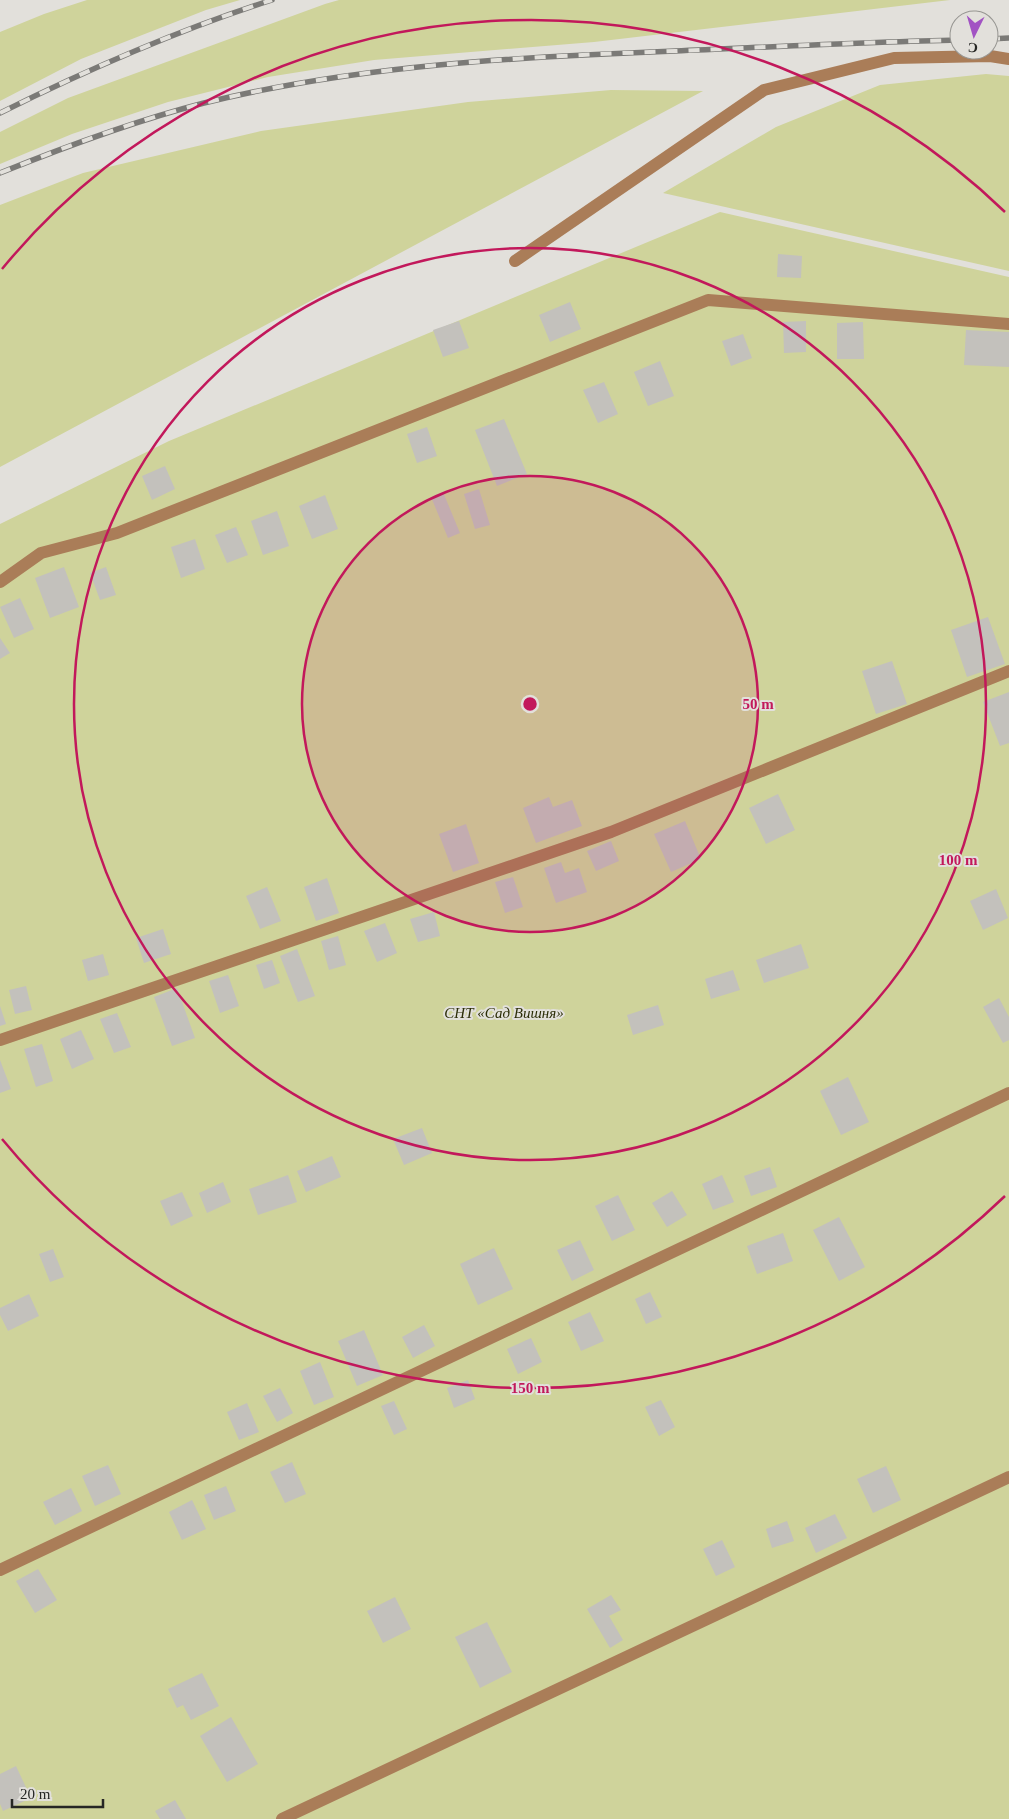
<svg xmlns="http://www.w3.org/2000/svg" width="1009" height="1819" font-family="Georgia,serif">
	<rect width="100%" height="100%" fill="#e2e0db"/>
	<!-- green -->
	<path fill="#cfd39b" d="M87 0H240L206 10 81 59 0 101V32L44 14Z
		M339 0H950L594 42 374 60 268 77 168 102 72 134 0 164V132L68 98 325 4Z
		M986 74 1009 76V271L663 193 776 127 880 85Z
		M611 90 703 91 0 467V205L83 173 261 131 468 102Z
		M720 212 1009 277V1819H0V524L169 441Z"/>
	<!-- building -->
	<path fill="#c3c1bc" d="M778 254 802 256 801 278 777 277Z
		M570 302 581 329 550 342 539 315Z
		M459 321 469 348 443 357 433 330Z
		M806 321V352L784 353 783 322Z
		M863 322 864 359H837V323Z
		M966 330 1009 332V367L964 365Z
		M743 334 752 358 731 366 722 341Z
		M660 361 674 396 648 406 634 372Z
		M604 382 618 414 598 423 583 390Z
		M504 419 527 474 497 486 475 430Z
		M427 427 437 456 417 463 407 434Z
		M165 466 175 489 152 500 142 476Z
		M479 489 490 525 475 529 464 494Z
		M443 492 460 533 448 538 431 497Z
		M325 495 338 529 312 539 299 506Z
		M277 511 289 546 263 555 251 521Z
		M236 527 248 555 227 563 215 535Z
		M195 539 205 569 181 578 171 547Z
		M64 567 79 607 50 618 35 578Z
		M106 567 116 595 100 600 90 573Z
		M20 598 34 629 14 638 0 607Z
		M988 617 1005 664 967 677 951 630Z
		M0 638 10 653 0 659Z
		M892 661 907 704 876 714 862 671Z
		M1009 692V743L1000 746 983 702Z
		M778 794 795 830 766 844 749 808Z
		M549 797 553 807 572 800 582 826 536 843 523 808Z
		M685 821 701 859 671 872 654 834Z
		M466 824 479 863 453 872 439 834Z
		M611 841 619 861 596 871 587 851Z
		M561 862 565 873 579 868 587 892 556 903 544 868Z
		M513 877 523 907 505 913 495 882Z
		M327 878 339 913 316 921 304 887Z
		M267 887 281 921 260 929 246 896Z
		M996 889 1008 918 983 930 970 901Z
		M434 912 440 936 418 942 410 919Z
		M385 923 397 953 377 962 364 931Z
		M163 929 171 954 144 963 136 938Z
		M338 936 346 965 329 970 321 941Z
		M801 944 809 968 764 983 756 960Z
		M297 949 315 996 298 1002 280 956Z
		M103 954 109 975 88 981 82 960Z
		M272 960 280 983 264 989 256 965Z
		M733 970 740 990 711 999 705 979Z
		M228 975 239 1006 220 1013 209 981Z
		M26 986 32 1010 15 1014 9 990Z
		M177 988 195 1038 172 1046 154 997Z
		M999 998 1009 1017V1040L1003 1043 983 1007Z
		M658 1005 664 1025 633 1035 627 1015Z
		M0 1006 6 1024 0 1026Z
		M117 1013 131 1047 114 1053 100 1019Z
		M81 1030 94 1059 72 1069 60 1039Z
		M42 1044 53 1081 36 1087 24 1049Z
		M0 1060 11 1089 0 1093Z
		M848 1077 869 1122 841 1135 820 1091Z
		M422 1128 432 1153 404 1165 393 1139Z
		M332 1156 341 1177 306 1192 297 1171Z
		M770 1167 777 1187 751 1196 744 1176Z
		M288 1175 297 1202 258 1215 249 1189Z
		M722 1175 734 1202 713 1210 702 1184Z
		M223 1182 231 1202 207 1213 199 1193Z
		M672 1191 687 1215 667 1227 652 1203Z
		M182 1192 193 1216 171 1226 160 1201Z
		M618 1195 635 1230 612 1241 595 1206Z
		M839 1217 865 1267 839 1281 813 1230Z
		M783 1233 793 1261 757 1274 747 1246Z
		M580 1240 594 1270 572 1281 557 1250Z
		M494 1248 513 1289 478 1305 460 1264Z
		M53 1249 64 1277 50 1282 39 1254Z
		M650 1292 662 1317 646 1324 635 1299Z
		M29 1294 39 1316 8 1331 0 1315V1308Z
		M590 1312 604 1341 581 1351 568 1322Z
		M424 1325 435 1346 413 1358 402 1337Z
		M364 1330 383 1375 357 1386 338 1341Z
		M531 1338 542 1362 518 1374 507 1349Z
		M320 1362 334 1397 314 1405 300 1371Z
		M468 1380 475 1399 454 1408 447 1388Z
		M280 1388 293 1413 277 1422 263 1396Z
		M661 1400 675 1427 659 1436 645 1407Z
		M394 1401 407 1429 394 1435 381 1406Z
		M247 1403 259 1432 239 1440 227 1412Z
		M292 1462 306 1494 285 1503 270 1472Z
		M108 1465 121 1494 95 1506 82 1476Z
		M886 1466 901 1500 873 1513 857 1479Z
		M226 1486 236 1511 214 1520 204 1495Z
		M71 1488 82 1511 55 1525 43 1502Z
		M192 1500 206 1529 182 1540 169 1512Z
		M835 1514 847 1538 816 1553 805 1528Z
		M787 1521 794 1541 772 1548 766 1529Z
		M722 1540 735 1567 716 1576 703 1549Z
		M38 1569 57 1600 35 1613 16 1581Z
		M611 1595 621 1610 609 1616 623 1640 610 1648 587 1609Z
		M395 1597 411 1629 383 1643 367 1611Z
		M487 1622 512 1672 480 1688 455 1637Z
		M202 1673 219 1706 191 1720 183 1705 177 1708 168 1689Z
		M231 1717 258 1764 227 1782 200 1736Z
		M16 1766 31 1798 3 1811 0 1804V1774Z
		M175 1800 186 1819H160L155 1811Z"/>
	<g fill="none" stroke-linecap="round" stroke-linejoin="round">
		<!-- minor -->
		<path stroke="#aa7d58" stroke-width="12" d="M515 261 764 90 894 58 990 56 1009 59
			M0 582 41 553 117 533 708 300 1009 324
			M0 1040 611 832 1009 671
			M0 1570 1009 1093
			M282 1819 1009 1477"/>
		<defs>
			<path id="rail" d="M989 39 1009 38
				M0 113C89 69 178 30 272 0
				M0 173C67 146 134 121 204 103 359 65 517 57 675 51 770 47 864 42 959 40"/>
		</defs>
		<!-- rail casing -->
		<use href="#rail" stroke="#7b7a77" stroke-width="5.5"/>
		<!-- rail -->
		<use href="#rail" stroke="#e2e0db" stroke-width="4" stroke-dasharray="11" stroke-linecap="butt"/>
	</g>
	<!-- distance rings -->
	<circle cx="530" cy="704" r="228" fill="#c2185b" fill-opacity=".12"/>
	<g fill="none" stroke="#c2185b" stroke-width="2.5">
		<circle cx="530" cy="704" r="228"/>
		<circle cx="530" cy="704" r="456"/>
		<path d="M1005 1196A684 684 0 0 1 2 1139M2 269A684 684 0 0 1 1005 212"/>
	</g>
	<g text-anchor="middle" stroke-width="4" stroke-linejoin="round" paint-order="stroke">
		<!-- park labels -->
		<g font-size="15" font-style="italic" fill="#2b2d07" stroke="#e2e0db">
			<text x="504" y="1018">СНТ «Сад Вишня»</text>
		</g>
	</g>
	<circle cx="530" cy="704" r="8" fill="#c2185b" stroke="#e2e0db" stroke-width="2.5"/>
	<g font-size="15" text-anchor="middle" font-weight="bold" fill="#c2185b" stroke="#e2e0db" stroke-width="4" stroke-linejoin="round" paint-order="stroke">
		<text x="758" y="709">50 m</text>
		<text x="958" y="865">100 m</text>
		<text x="530" y="1393">150 m</text>
	</g>
	<!-- north arrow -->
	<g transform="translate(974 35) rotate(185)"><circle r="24" fill="#e2e0db" stroke="#979692"/>
	<path d="M0-4L9 19L0 12L-9 19Z" fill="#a253c3"/>
	<text y="-8" font-size="14" font-weight="bold" text-anchor="middle" fill="#262624">С</text>
	</g>
	<!-- scale -->
	<path d="M12 1799v8h91v-8" fill="none" stroke="#262624" stroke-width="2.5"/>
	<text x="20" y="1799" font-size="15" fill="#262624" stroke="#e2e0db" stroke-width="4" paint-order="stroke">20 m</text>
</svg>
